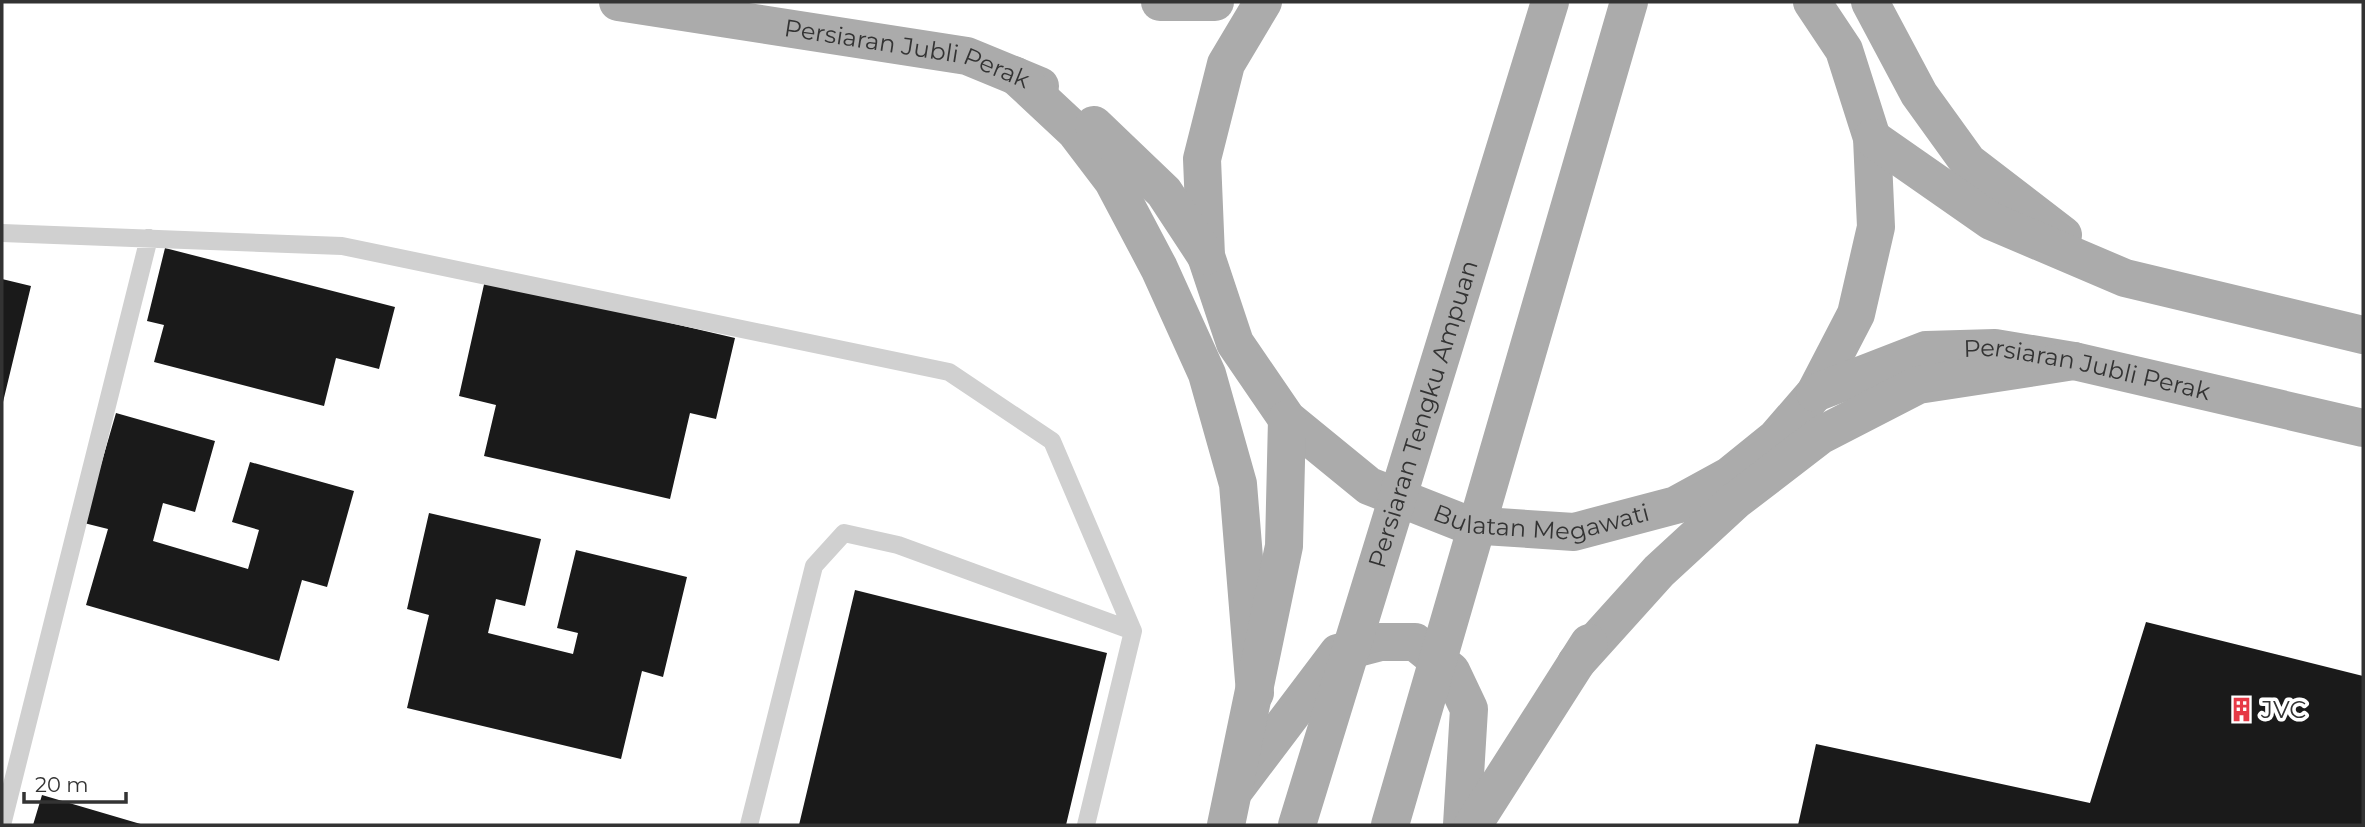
<svg xmlns="http://www.w3.org/2000/svg" width="2365" height="827" font-family="Montserrat,sans-serif">
	<rect width="100%" height="100%" fill="#fff"/>
	<!-- building -->
	<path fill="#1a1a1a" d="M165 248 395 307 379 369 336 358 324 406 154 362 164 325 147 321Z
		M2 279 31 286 3 402H2Z
		M485 280 735 338 716 419 690 413 670 499 484 456 496 405 459 396Z
		M116 413 215 441 195 512 163 503 153 541 248 569 259 530 232 522 250 462 354 491 327 587 302 580 279 661 86 605 108 529 84 523Z
		M429 513 541 539 525 606 496 599 488 633 573 654 578 633 557 628 576 550 687 577 663 677 642 671 621 759 407 708 429 615 407 609Z
		M855 590 1107 653 1066 825H799Z
		M2146 622 2363 676V825H1798L1816 744 2090 803Z
		M42 795 144 825H33Z"/>
	<g fill="none" stroke-linecap="round" stroke-linejoin="round">
		<!-- service -->
		<path stroke="#d0d0d0" stroke-width="18" d="M2 233 342 246 949 372 1052 441 1133 631 1086 825
			M2 825 149 238
			M749 825 814 566 844 533 898 545 1133 631"/>
		<!-- primary -->
		<g stroke="#ababab" stroke-width="38">
			<path id="s1" d="M618 2 967 56 1040 86"/>
			<path d="M1160 2H1215"/>
			<path id="s2" d="M1263 2 1226 64 1202 159 1206 256 1235 343 1287 419 1369 486 1468 525 1574 532 1676 505 1729 476 1776 438 1815 393 1856 314 1876 227 1872 138 1844 50 1812 2"/>
			<path d="M1870 2 1919 94 1968 162 2063 235"/>
			<path d="M1016 76 1075 131 1113 181 1159 268 1207 374 1238 484 1255 693"/>
			<path d="M1094 125 1164 192 1206 256"/>
			<path d="M1872 138 1991 221 2125 278 2363 335"/>
			<path id="s3" d="M1815 393 1926 350 1995 348 2074 361 2363 428"/>
			<path d="M1576 663 1659 571 1735 501 1821 435 1918 385 2074 361"/>
			<path d="M1236 788 1338 653 1380 642H1415L1451 671 1469 709 1462 825"/>
			<path d="M1226 825 1284 546 1287 419"/>
			<path d="M1473 825 1589 643"/>
		</g>
		<!-- primary-bridge -->
		<g stroke="#ababab" stroke-width="38">
			<path id="s4" d="M1297 825 1550 2"/>
			<path d="M1390 825 1629 2"/>
		</g>
	</g>
	<!-- icons -->
	<defs>
		<symbol id="building-bare" viewBox="-9 -9 18 18"><path d="M-4-6H4V6H1V3H-1V6H-4ZM-2.5-4.3h1.7v1.8h-1.7ZM.8-4.3h1.7v1.8H.8ZM-2.5-1h1.7V.8h-1.7ZM.8-1h1.7V.8H.8Z" fill="#e63946" stroke="#fff" stroke-width="2.5" paint-order="stroke"/></symbol>
	</defs>
	<g fill-rule="evenodd">
		<use href="#building-bare" x="2224" y="692" width="35" height="35"/>
	</g>
	<g text-anchor="middle" stroke-width="7" stroke-linejoin="round" paint-order="stroke">
		<!-- street labels -->
		<g font-size="24" fill="#333" stroke="#fff">
			<text dy="8" stroke="none"><textPath href="#s1" startOffset="294">Persiaran Jubli Perak</textPath></text>
			<text dy="8" stroke="none"><textPath href="#s3" startOffset="282">Persiaran Jubli Perak</textPath></text>
			<text dy="8" stroke="none"><textPath href="#s4" startOffset="430">Persiaran Tengku Ampuan</textPath></text>
			<text dy="8" stroke="none"><textPath href="#s2" startOffset="737">Bulatan Megawati</textPath></text>
		</g>
		<!-- poi labels -->
		<g font-size="24" fill="#333" stroke="#fff" text-anchor="start">
			<text x="2261" y="718">JVC</text>
		</g>
	</g>
	<!-- border -->
	<rect width="2365" height="827" fill="none" stroke="#333333" stroke-width="7"/>
	<!-- scale -->
	<path d="M24 792v10h102v-10" fill="none" stroke="#333333" stroke-width="3.5"/>
	<text x="35" y="792" font-size="21" fill="#333333" stroke="#ffffff" stroke-width="5" paint-order="stroke">20 m</text>
</svg>
